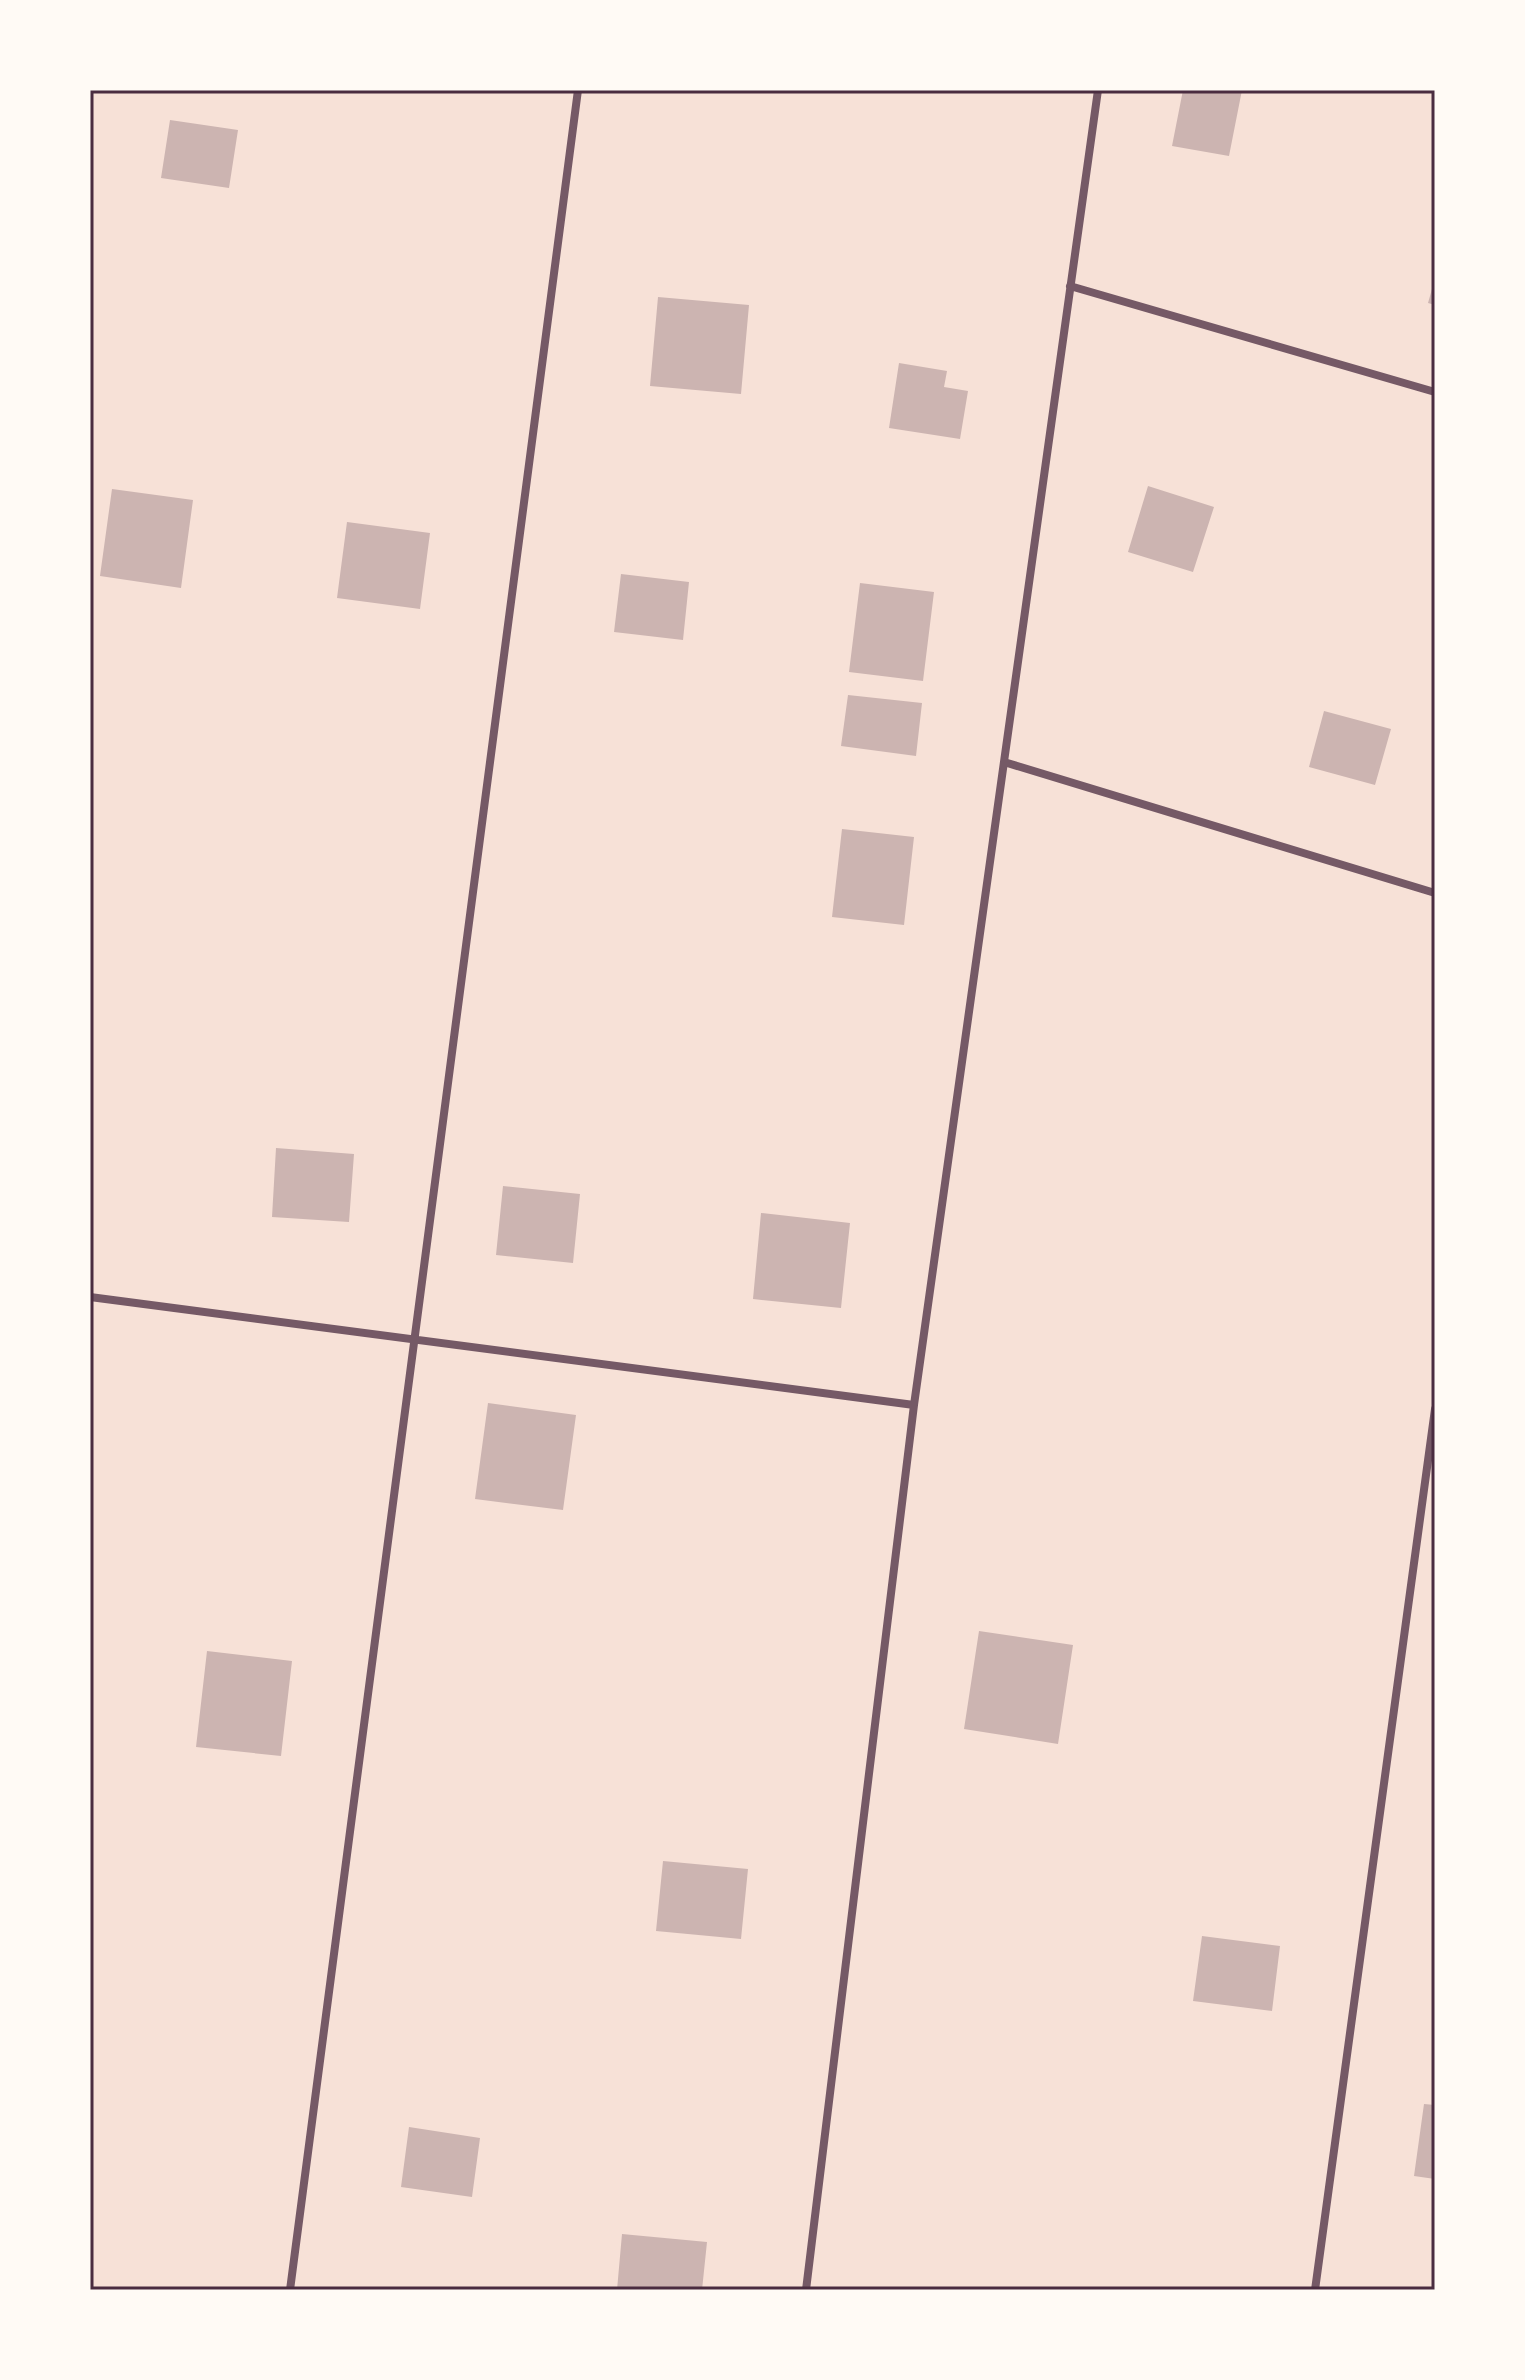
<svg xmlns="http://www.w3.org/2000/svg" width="1525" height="2380" font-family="Commissioner,sans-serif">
	<rect width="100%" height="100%" fill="#f7e1d7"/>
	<!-- building -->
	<path fill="#ccb4b1" d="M1183 90H1242L1229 156 1172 146Z
		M170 120 238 130 229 188 161 178Z
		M1434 282H1435V305L1428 303Z
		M658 297 749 305 741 394 650 386Z
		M899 363 947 371 944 387 968 391 960 439 889 428Z
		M1148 486 1214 507 1193 572 1128 552Z
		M112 489 193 500 181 588 100 576Z
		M347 522 430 533 420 609 337 598Z
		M621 574 689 582 683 640 614 632Z
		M860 583 934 592 923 681 849 672Z
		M848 695 922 703 916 756 841 746Z
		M1324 711 1391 729 1375 785 1309 767Z
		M842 829 914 837 904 925 832 917Z
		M276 1148 354 1154 349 1222 272 1217Z
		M503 1186 580 1194 573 1263 496 1255Z
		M761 1213 850 1223 841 1308 753 1299Z
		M488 1403 576 1415 563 1510 475 1499Z
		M979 1631 1073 1645 1058 1744 964 1729Z
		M207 1651 292 1661 281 1756 196 1747Z
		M663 1861 748 1869 741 1939 656 1931Z
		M1202 1936 1280 1946 1272 2011 1193 2001Z
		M1424 2104 1435 2105V2179L1414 2176Z
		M409 2127 480 2138 472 2197 401 2187Z
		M622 2234 707 2242 702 2290H617Z"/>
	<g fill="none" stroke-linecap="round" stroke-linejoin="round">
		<!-- minor -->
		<path stroke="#755966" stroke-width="8" d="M1070 286 1435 392
			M1004 762 1435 893
			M90 1297 914 1405
			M290 2290 578 90
			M806 2290 914 1405 1098 90
			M1315 2290 1435 1409"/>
	</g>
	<!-- border -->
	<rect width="1525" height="2380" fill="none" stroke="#fffaf5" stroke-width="184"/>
	<rect x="92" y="92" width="1341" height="2196" fill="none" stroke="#4a2c40" stroke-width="3"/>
</svg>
